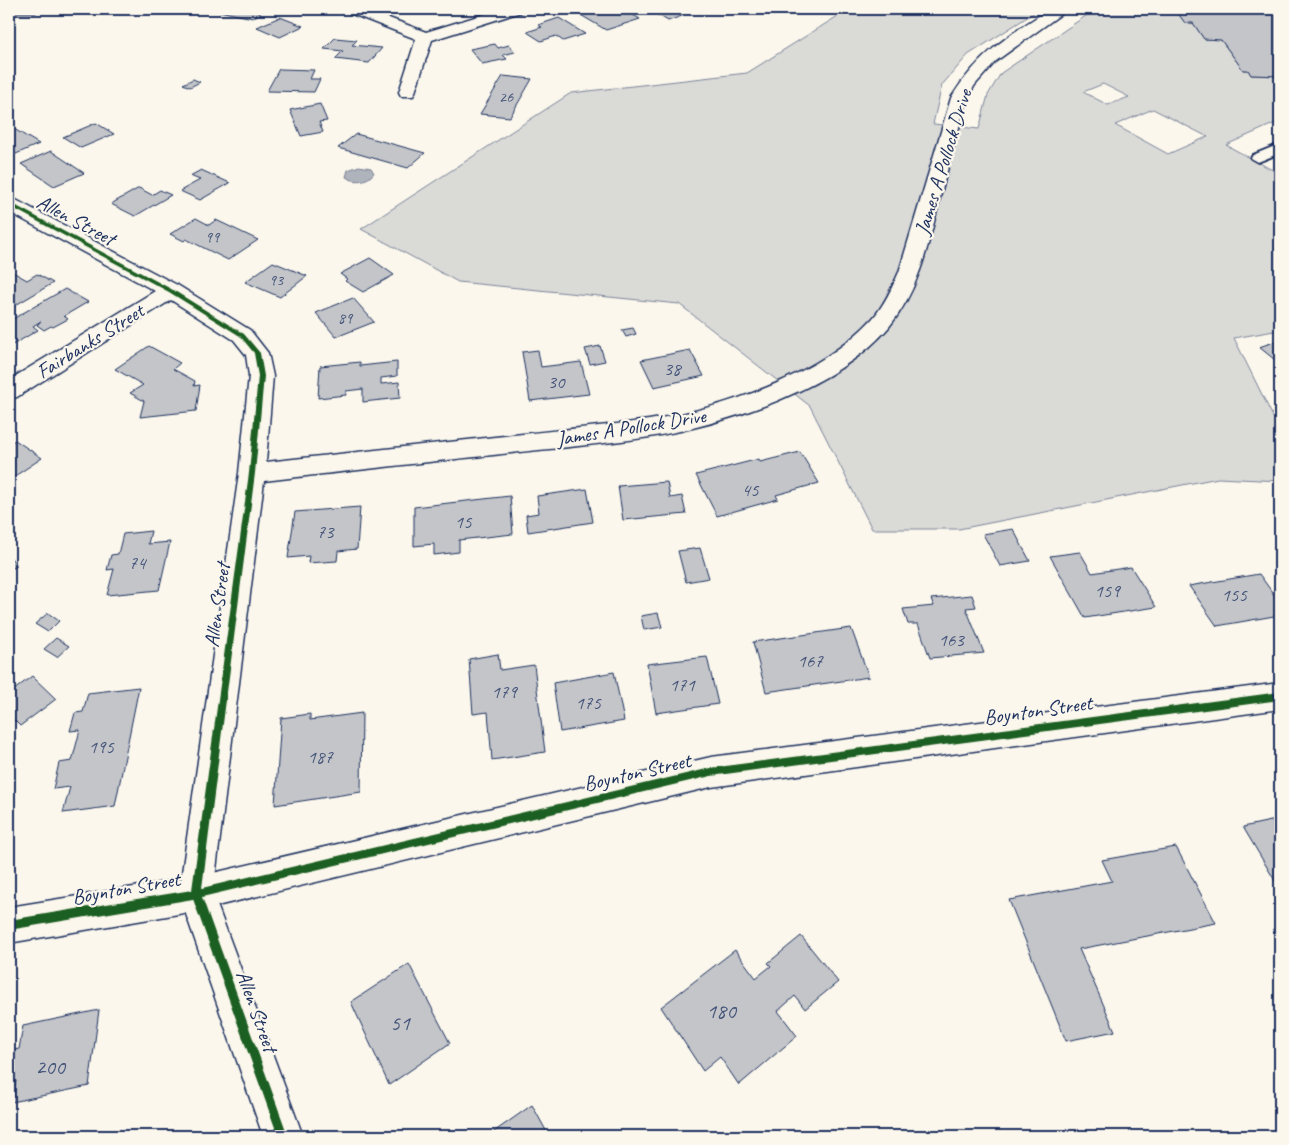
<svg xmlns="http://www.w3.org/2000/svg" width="1289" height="1145" font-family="Caveat,sans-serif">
	<rect width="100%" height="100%" fill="#fbf7ec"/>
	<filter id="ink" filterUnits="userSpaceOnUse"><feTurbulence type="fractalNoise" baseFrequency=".02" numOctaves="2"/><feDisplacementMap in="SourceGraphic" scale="10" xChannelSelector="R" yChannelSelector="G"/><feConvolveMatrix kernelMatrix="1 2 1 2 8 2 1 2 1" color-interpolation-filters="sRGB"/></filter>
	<g filter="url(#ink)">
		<!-- green -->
		<path fill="#dadad7" stroke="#7a849a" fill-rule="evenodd" d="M849 9H1040L968 55 942 85 933 124 979 129 988 95 1001 73 1096 9H1183L1185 12H1178L1185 23H1193L1204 39 1221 40 1243 70H1248L1251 75 1280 76V121L1226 145 1280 174V330L1234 338 1280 431V481L1218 478 959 529H872L810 406 679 304 458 282 361 229 571 93 747 73ZM1103 84 1129 97 1108 105 1083 92ZM1153 109 1208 137H1207L1168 154 1115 125Z"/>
		<!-- water -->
		<path fill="#afb3bb" stroke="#747e96" d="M359 166 371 168 374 173C367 182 355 183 346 177L348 170Z"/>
		<!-- building -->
		<path fill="#c3c5c9" stroke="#1b2f5e" d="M9 9H40L36 13H9Z
			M209 9H266L253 18Z
			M595 9 602 11 623 9 640 19 606 30 579 14Z
			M648 9H673H671L682 16 668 21Z
			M1183 9H1280V76L1251 75 1248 70H1243L1221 40 1204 39 1193 23H1185L1177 12H1185Z
			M280 17 303 26 280 37 257 27Z
			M559 18 585 34 563 41 556 36 541 41 527 32 542 27 538 25Z
			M335 38 357 40 352 45 382 48 369 63 335 59 343 51 324 49Z
			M495 44 498 48 509 45 515 52 503 55 507 59 482 64 470 49Z
			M279 69 314 70 310 79H320L314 92 267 91Z
			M503 76 532 79 510 117 480 114Z
			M193 79 200 82 190 87 183 84Z
			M320 104 327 121 319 122 323 132 301 136 290 110Z
			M96 123 114 134 81 148 63 137Z
			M9 126 39 144 9 157Z
			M356 134 425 153 408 168 338 148Z
			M51 151 84 173 54 186 21 164Z
			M201 170 230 183 200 200 180 191 200 180 190 176Z
			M139 188 152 195 160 190 171 195 135 216 111 204Z
			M196 218 209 225 216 220 258 240 228 260 186 239 184 241 170 234Z
			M370 258 394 275 363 292 345 281 347 279 340 274Z
			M273 262 307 276 280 297 245 282Z
			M9 270 27 280 37 274 53 283 9 309Z
			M65 289 88 302 64 316 68 319 53 327 51 326 44 330 37 325 41 321 33 326 38 330 9 347V321Z
			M353 298 374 322 336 337 316 313Z
			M633 328 636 334 626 337 622 330Z
			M1280 340V364L1259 347Z
			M149 346 180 363 173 369 195 381 194 386 200 385 196 411 140 417 144 401 130 393 143 385 115 369Z
			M600 346 605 361 590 364 585 349Z
			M538 350 541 367 581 362 589 394 530 401 522 352Z
			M690 350 704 376 654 387 641 360Z
			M360 362V366L397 362V376L381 378V384L399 382 400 398 363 402V389L346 391V395L318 398 320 366Z
			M15 440 42 458 9 480V444Z
			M800 452 819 483 776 495 778 499 717 516 696 475 759 459 760 462Z
			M667 482 670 498 682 496 686 514 623 520 618 486Z
			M587 489 593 522 528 532 526 515 539 513 537 496Z
			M510 496 513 534 459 540V552L434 555V544L414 546V507Z
			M360 507 357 549 338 551 337 561 308 563 309 556 288 558 295 512Z
			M1013 529 1030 561 1000 566 983 534Z
			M151 531 148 544 170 542 159 590 107 595 114 569 107 570 111 555 118 554 123 534Z
			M700 548 709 578 686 582 678 551Z
			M1080 552 1092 573 1131 567 1156 607 1085 618 1050 556Z
			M9 555 17 566 9 570Z
			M1259 574 1280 603V615L1217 626 1189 586Z
			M972 595 976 607 966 608 984 653 930 658 918 624H908L903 609 934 606 931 599Z
			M48 613 59 621 48 632 35 624Z
			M658 613 662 627 644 630 641 616Z
			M851 628 869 677 766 692 753 642Z
			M56 638 69 646 57 657 44 649Z
			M498 654 500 670 534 665 545 752 492 760 488 712 473 714 469 659Z
			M707 657 718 704 656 713 647 664Z
			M614 672 624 721 560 732 553 683Z
			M32 676 56 699 20 726 9 715V694Z
			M139 687 115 806 63 813 70 787 53 789 59 763 72 761 80 730 70 731 75 713 83 712 88 693Z
			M362 713 361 792 275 805 281 718 310 714V720Z
			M1280 819V889L1243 827Z
			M1176 847 1216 923 1079 949 1115 1031 1066 1041 1009 900 1112 881 1102 860Z
			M801 936 838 982 805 1009 795 996 778 1011 797 1036 739 1085 720 1057 703 1071 661 1007 735 950 756 978 771 966 768 963Z
			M409 964 450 1043 389 1085 351 1002Z
			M99 1010 89 1086 12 1102 16 1081 9 1082V1051L19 1049 23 1026Z
			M532 1105 549 1136H488Z"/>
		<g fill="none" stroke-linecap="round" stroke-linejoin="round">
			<defs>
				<path id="lane" d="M1280 144V153L1258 162 1251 158 1253 155Z"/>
				<path id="street" d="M344 9H365L426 32 501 9H524L521 12 432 40 415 92 413 96H401L399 92 416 39 347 12Z
					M1050 9H1068L996 61 975 85 967 98C959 128 950 159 942 190 930 237 921 288 889 327 838 388 726 424 650 437 598 445 545 449 493 455 416 463 340 472 264 481L213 894 303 1136H263L179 894 239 473 249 376 246 355 234 340 171 300 17 397 9 399V380L155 291 9 212V198L16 200 179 286 250 330 268 353 273 376 266 462C342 454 418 445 495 437 546 431 598 427 649 420 724 409 821 375 873 318 884 305 892 288 899 272L951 98C977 56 1009 34 1050 9Z"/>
				<path id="secondary" d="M1280 683V709L711 787 196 911 9 943V907L196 877 711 757Z"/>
			</defs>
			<!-- lane casing -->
			<use href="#lane" stroke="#1b2f5e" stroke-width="4"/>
			<!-- street casing -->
			<use href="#street" stroke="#1b2f5e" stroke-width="3"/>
			<!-- secondary casing -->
			<use href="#secondary" stroke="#1b2f5e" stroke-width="3"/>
			<!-- lane -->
			<use href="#lane" fill="#fbf7ec" fill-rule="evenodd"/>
			<!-- street -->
			<use href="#street" fill="#fbf7ec" fill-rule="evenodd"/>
			<!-- secondary -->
			<use href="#secondary" fill="#fbf7ec" fill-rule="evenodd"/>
			<defs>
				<path id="cycleway" d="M9 202 173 290 244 334 260 353 264 376 255 473 202 888 711 768 1280 692V700L711 776 202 897 288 1136H278L193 899 9 930V920L192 890 249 473 258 376 254 353 240 336 169 292 9 206Z"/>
			</defs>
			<!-- cycleway casing -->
			<use href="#cycleway" stroke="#fbf7ec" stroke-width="3"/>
			<!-- cycleway -->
			<use href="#cycleway" fill="#1b5e20" fill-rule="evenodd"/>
		</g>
	</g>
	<g text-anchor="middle" stroke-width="4.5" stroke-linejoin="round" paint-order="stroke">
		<!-- far-number labels -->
		<g font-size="16" fill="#455479">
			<text x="506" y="102">26</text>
			<text x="212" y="242">99</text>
			<text x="276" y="285">93</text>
			<text x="345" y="323">89</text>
		</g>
		<!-- number labels -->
		<g font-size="19" fill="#455479">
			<text x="672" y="375">38</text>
			<text x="556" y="388">30</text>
			<text x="750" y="496">45</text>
			<text x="463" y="528">15</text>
			<text x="325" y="538">73</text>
			<text x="137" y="569">74</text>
			<text x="1107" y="597">159</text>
			<text x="1234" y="601">155</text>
			<text x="951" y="646">163</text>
			<text x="810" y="667">167</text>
			<text x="682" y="691">171</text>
			<text x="504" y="698">179</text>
			<text x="588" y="709">175</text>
			<text x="101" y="753">195</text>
			<text x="320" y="763">187</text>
		</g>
		<!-- street labels -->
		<g font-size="21" fill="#1b2f5e" stroke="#fbf7ec">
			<text transform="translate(943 162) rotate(-73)" y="7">James A Pollock Drive</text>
			<text transform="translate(76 220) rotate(28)" y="7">Allen Street</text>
			<text transform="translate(90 341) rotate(-32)" y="7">Fairbanks Street</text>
			<text transform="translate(631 427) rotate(-9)" y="7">James A Pollock Drive</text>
			<text transform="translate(217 605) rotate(-82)" y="7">Allen Street</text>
			<text transform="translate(1038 710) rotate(-8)" y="7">Boynton Street</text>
			<text transform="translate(637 772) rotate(-13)" y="7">Boynton Street</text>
			<text transform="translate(126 888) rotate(-10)" y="7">Boynton Street</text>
			<text transform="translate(257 1011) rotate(70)" y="7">Allen Street</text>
		</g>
		<!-- near-number labels -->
		<g font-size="22" fill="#455479">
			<text x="721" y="1018">180</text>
			<text x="400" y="1030">51</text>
			<text x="50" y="1074">200</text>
		</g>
	</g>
	<!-- margin -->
	<rect width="1289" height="1145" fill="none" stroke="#fbf7ec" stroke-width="30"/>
	<rect x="15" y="15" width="1259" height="1115" fill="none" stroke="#1b2f5e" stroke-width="2" filter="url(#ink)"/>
</svg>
